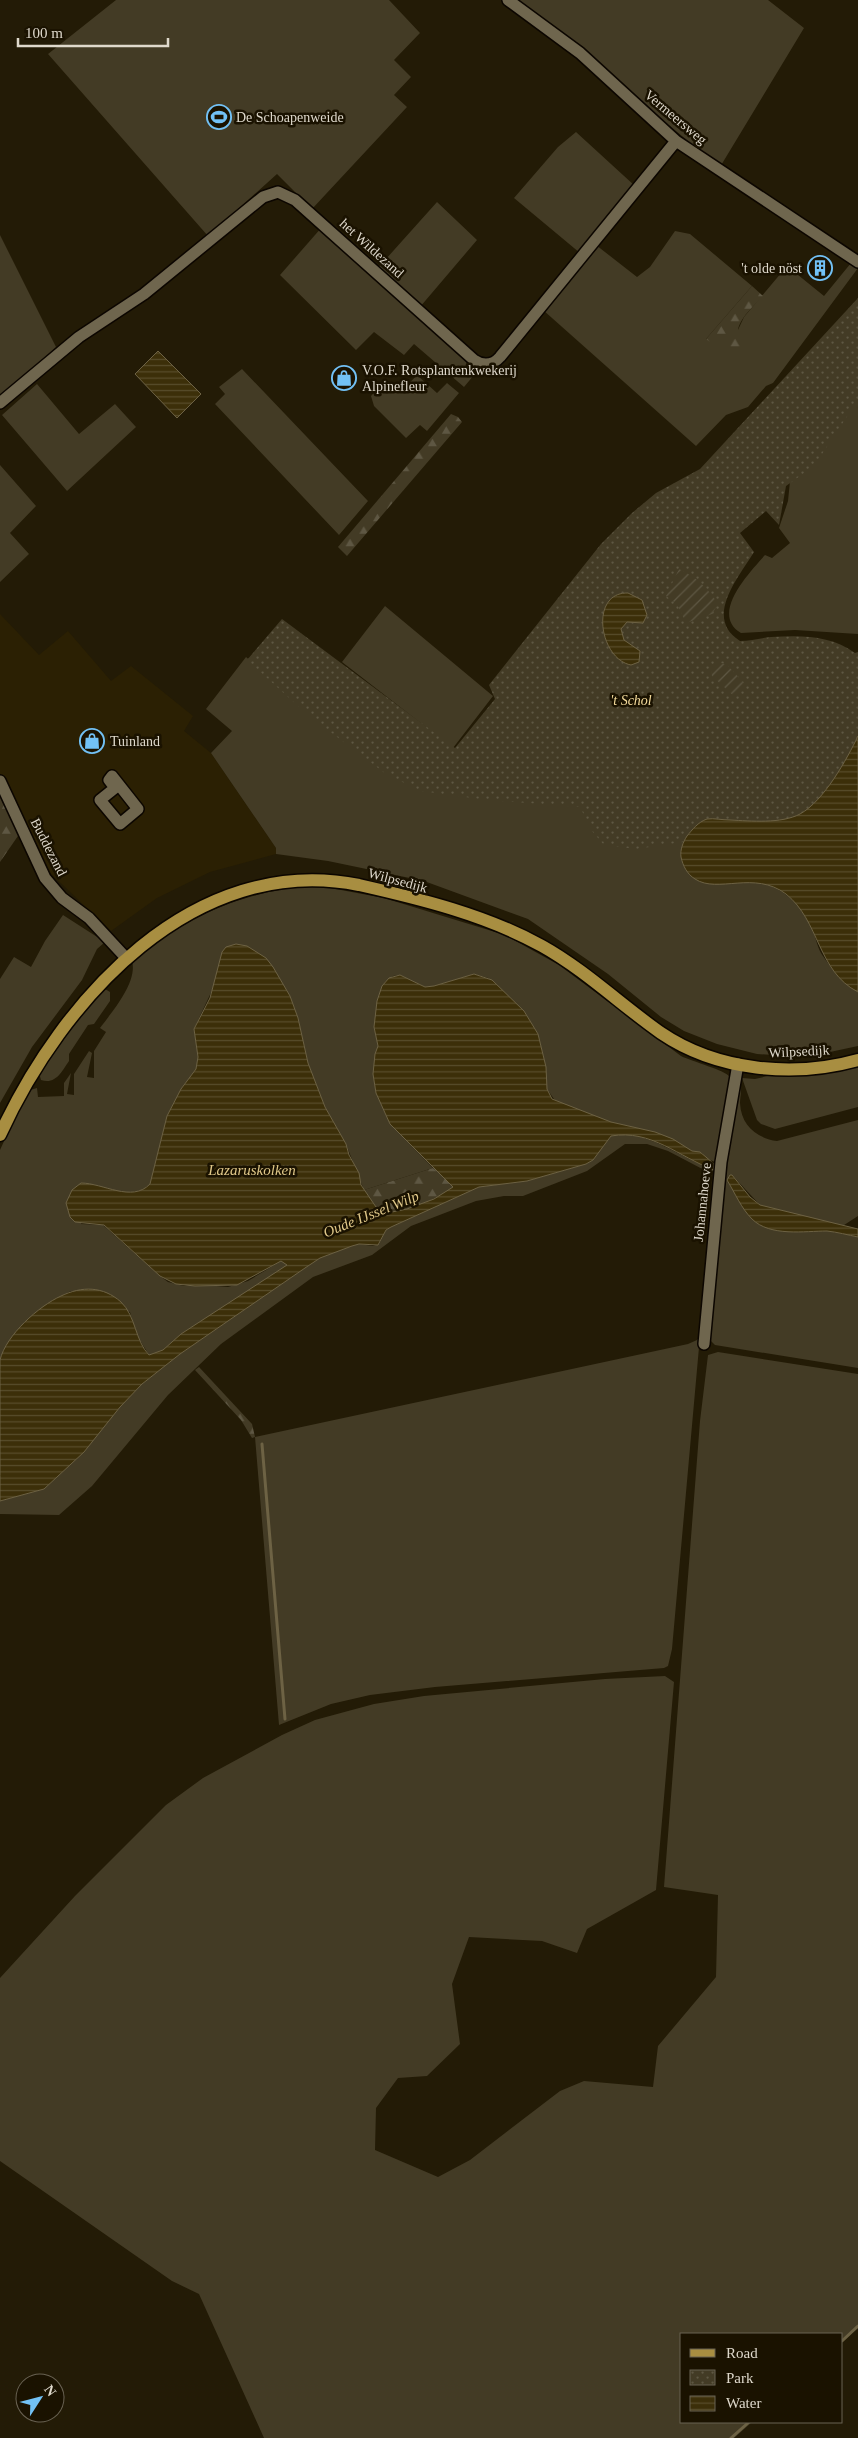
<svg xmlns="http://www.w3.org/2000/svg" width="858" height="2438" font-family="Georgia,serif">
	<defs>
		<pattern id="forest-firs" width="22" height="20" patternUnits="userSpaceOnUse" patternTransform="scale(1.25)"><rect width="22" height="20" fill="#433b25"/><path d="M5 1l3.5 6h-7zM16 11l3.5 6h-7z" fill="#5e5743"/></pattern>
		<pattern id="park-dots" width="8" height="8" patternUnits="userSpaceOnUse" patternTransform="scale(1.25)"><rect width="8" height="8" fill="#433b25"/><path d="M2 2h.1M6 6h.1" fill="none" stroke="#5e5743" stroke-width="1.8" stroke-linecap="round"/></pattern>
		<pattern id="garden-furrows" width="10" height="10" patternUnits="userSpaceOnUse" patternTransform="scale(1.25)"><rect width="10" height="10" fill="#433b25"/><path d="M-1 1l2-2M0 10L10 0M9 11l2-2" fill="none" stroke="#5e5743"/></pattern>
		<pattern id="water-rules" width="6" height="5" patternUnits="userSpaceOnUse" patternTransform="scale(1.25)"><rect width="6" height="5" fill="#3c2f09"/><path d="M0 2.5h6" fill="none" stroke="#584d2c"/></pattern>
	</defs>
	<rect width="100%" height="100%" fill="#231b06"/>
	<!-- built -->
	<path fill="#2b2003" d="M0 614 39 655 68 631 111 681 131 666 193 716 184 731 211 753 276 848V854L210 872 157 898 111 931 44 867 0 774Z"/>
	<!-- grass -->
	<path fill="#433b25" d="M116 0H389L420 33 394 60 411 77 394 95 407 107 312 209 277 174 208 236 48 54Z
		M515 0H768L804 28 720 167Z
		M576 132 635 186 580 253 514 198 558 147Z
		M437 202 477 240 420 307 377 269Z
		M322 227 475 366 474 375 464 387 414 344 404 355 374 332 356 350 280 275Z
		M675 231 690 234 752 286 706 339 737 332 744 317 787 266 824 296 851 263 858 268 773 383 766 386 748 407 726 415 696 446 543 310 596 245 637 277 650 267Z
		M0 235 56 347 0 398Z
		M242 369 368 501 339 535 215 404 225 394 219 387Z
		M417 375 437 393 447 383 459 393 427 431 420 425 406 438 374 406 371 396 386 380 400 393Z
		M37 384 79 434 115 404 136 427 67 491 2 415Z
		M858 389V634L795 630 741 633C709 614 750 572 765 555L772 558 790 543 779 528 788 501 791 471Z
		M0 465 36 506 10 533 29 554 0 582Z
		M385 606 493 696 453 748 342 662Z
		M246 657 324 725 574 802 675 827 746 882C776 880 803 903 813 931 816 938 817 946 821 953 829 966 845 985 858 992V1046L816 1055H774L757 1054 717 1044 684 1031 661 1017 608 974 528 919 424 881 328 861 276 854V848L211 753 232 731 206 709Z
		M305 885 325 887 384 898 505 935 559 965 681 1056C693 1062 725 1070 730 1077L718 1163 705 1158 702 1153 692 1151 655 1132 611 1122 556 1102 547 1089 546 1067 538 1034 524 1011 488 978 474 974 434 986 425 987 400 975 393 976 385 982 374 1027 378 1046 373 1074 376 1093 390 1124 433 1168 364 1190 346 1144 325 1107 308 1063 298 1018 290 996 273 968 215 984 194 1029 198 1057 196 1069 181 1089 167 1116 150 1184C136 1199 110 1190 93 1184L81 1224 103 1225 160 1276 168 1282 184 1286 205 1285 228 1287 248 1281 281 1261 286 1262V1267L181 1334 163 1350 149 1355 136 1334 130 1312 71 1291C39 1306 17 1328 0 1360V1150L27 1091 37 1088 38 1097 64 1096V1083L71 1073 67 1094 74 1095V1074L89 1051 92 1053 87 1077 94 1078V1051L106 1032 100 1028C112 1012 138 982 132 961 167 932 208 908 253 896 270 891 288 889 305 885Z
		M63 915 105 942 97 949 82 980 32 1047 0 1103V979L14 957 31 967 45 941Z
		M105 989 110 992V1001L94 1024 88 1025 69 1054V1061C62 1071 56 1085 41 1080L39 1073 84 1008Z
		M858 1065V1107L775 1129 761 1124 757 1120 742 1078 755 1079 772 1075Z
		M738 1084C743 1090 740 1095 740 1103 741 1125 756 1138 777 1141L858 1120V1216L841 1227 760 1205 732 1175 727 1180 746 1211 776 1230 829 1231 858 1237V1368L715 1345 710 1340 708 1332 723 1164Z
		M627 1134C660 1139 684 1159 714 1170L710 1173 668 1151 647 1144H625L587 1171 523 1196H504L476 1201 411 1226 372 1255 313 1277 221 1344 168 1395 92 1486 59 1515 0 1514V1501L44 1489 84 1452 120 1407 142 1384 180 1354 305 1268 320 1258 352 1246 359 1244 373 1246 379 1244 386 1230 391 1227 479 1187 527 1181 586 1164 593 1160 611 1136Z
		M700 1336 672 1649 668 1666 664 1668 435 1687 370 1695 331 1704 279 1725 255 1437 688 1344 697 1340Z
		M718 1352 858 1374V2328L842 2342V2334H682V2422H752L734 2438H264L199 2294 172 2281 0 2161V1978L75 1896 166 1805 203 1778 282 1735 315 1720 374 1704 424 1696 605 1679 665 1676 674 1682 656 1890 587 1929 577 1953 542 1941 469 1937 452 1984 460 2044 427 2076 398 2078 376 2108 375 2150 438 2177 470 2160 560 2091 584 2081 653 2087 658 2046 716 1977 718 1895 664 1887 700 1421 708 1355Z"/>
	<!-- forest -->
	<path fill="url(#forest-firs)" d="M752 286 763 296C755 305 737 320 738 333 738 337 741 343 743 348L735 358 733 359 706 339Z
		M451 414 458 417 462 422 347 556 338 547Z
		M0 788 20 833 0 862Z
		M433 1168 451 1183 453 1188C438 1197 398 1219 382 1211 374 1208 369 1196 364 1190Z
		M199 1367 252 1424 255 1437 252 1438 241 1420 195 1370Z"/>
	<!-- park -->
	<path fill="url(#park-dots)" d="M858 298V400L814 466 786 486 779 525 766 511 740 533 754 552C739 577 703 618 740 641 751 641 761 638 771 637 801 635 831 635 855 653L858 652V816L636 849 604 845 592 831 580 807 487 800 421 791 386 774 308 715 247 660 282 619 455 748 495 699 489 685 601 544 632 513 656 493 700 469Z"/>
	<!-- garden -->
	<path fill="url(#garden-furrows)" d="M679 569C696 577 708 588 718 604L712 614 686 623 677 604 666 596Z
		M722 663 728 666 746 685 735 697 712 676 711 672 714 666Z"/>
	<!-- water -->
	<path fill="url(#water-rules)" stroke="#6d6244" d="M158 351 201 394 177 418 135 374Z
		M628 593 642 600 647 615 643 623 627 622 621 629 624 640 640 651 639 662 631 665C599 659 589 592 628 593Z
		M858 736V992C817 971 820 921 786 894 754 870 718 894 695 879 687 874 683 866 681 857 680 850 683 842 687 836 692 830 698 822 707 819 714 818 722 820 730 820 751 821 781 824 800 814 824 801 847 759 858 736Z
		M236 944 247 946 266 958 273 967 290 996 298 1018 308 1063 325 1107 346 1144 349 1155 359 1173 361 1185 376 1207 387 1213 407 1209 434 1199 453 1187 390 1124 376 1093 373 1074 375 1054 378 1046 374 1027 377 1001 382 986 389 978 400 975 425 987 434 986 474 974 492 980 524 1011 538 1034 546 1067 547 1089 552 1099 611 1122 655 1132 673 1139 692 1151 700 1152 713 1163 714 1170C679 1157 651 1129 611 1136L593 1160 586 1164 527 1181 479 1187 391 1227 386 1230 378 1245 359 1244 352 1246 320 1258 305 1268 180 1354 142 1384 120 1407 84 1452 44 1489 0 1501C0 1467 0 1433 0 1398 0 1387 0 1372 0 1360 6 1335 39 1306 61 1296 82 1286 103 1286 121 1302 136 1316 135 1341 149 1355L163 1350 181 1334 287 1265 281 1261 237 1285 195 1286 176 1284 160 1276 104 1225 75 1222 70 1217 66 1203 72 1190 81 1183C103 1183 132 1203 150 1184L167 1116 181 1089 196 1069 198 1057 194 1029 210 998 222 952 226 947Z
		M730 1175H732L750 1197 760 1205 858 1229V1237C848 1235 837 1232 827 1231 805 1231 770 1237 752 1219 741 1208 735 1193 727 1180Z"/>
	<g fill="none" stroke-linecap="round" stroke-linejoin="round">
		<!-- stream -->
		<path stroke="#6d6244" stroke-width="3" d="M262 1444 285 1719
			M842 2341 858 2326
			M731 2438 749 2422"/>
		<defs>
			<path id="minor" d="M508 0 580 53 676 141 858 262
				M0 403 79 337 144 294 263 197 278 192 295 200 474 360C483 366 493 365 500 357L676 141
				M112 776 138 809 120 824 100 800 115 788 109 780Z
				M0 781 45 878 62 898 89 918 127 959
				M704 1344 721 1162 738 1064"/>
			<path id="major" d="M0 1135C62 999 194 852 359 885 421 899 486 915 542 946 585 970 621 1005 661 1033 717 1071 794 1078 858 1060"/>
		</defs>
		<!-- minor casing -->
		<use href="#minor" stroke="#0c0600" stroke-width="14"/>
		<!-- major casing -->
		<use href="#major" stroke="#0c0600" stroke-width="15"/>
		<!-- minor -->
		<use href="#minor" stroke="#6f664e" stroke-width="11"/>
		<!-- major -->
		<use href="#major" stroke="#a88e41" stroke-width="12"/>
	</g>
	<!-- icons -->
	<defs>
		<symbol id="stadium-ring" viewBox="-11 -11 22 22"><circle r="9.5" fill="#1a1200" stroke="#72c1f5" stroke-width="1.5"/><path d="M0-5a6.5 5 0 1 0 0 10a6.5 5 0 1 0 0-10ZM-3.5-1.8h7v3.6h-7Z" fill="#72c1f5"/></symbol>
		<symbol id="building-ring" viewBox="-11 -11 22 22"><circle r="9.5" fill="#1a1200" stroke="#72c1f5" stroke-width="1.5"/><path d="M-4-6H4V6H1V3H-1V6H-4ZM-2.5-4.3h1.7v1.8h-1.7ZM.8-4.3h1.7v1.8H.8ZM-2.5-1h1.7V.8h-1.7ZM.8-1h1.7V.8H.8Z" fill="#72c1f5"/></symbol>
		<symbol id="shop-ring" viewBox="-11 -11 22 22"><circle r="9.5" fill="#1a1200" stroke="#72c1f5" stroke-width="1.5"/><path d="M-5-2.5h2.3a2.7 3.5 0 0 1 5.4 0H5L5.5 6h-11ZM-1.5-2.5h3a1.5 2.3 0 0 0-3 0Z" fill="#72c1f5"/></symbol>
	</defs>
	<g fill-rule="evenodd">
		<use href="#stadium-ring" x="205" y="103" width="28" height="28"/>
		<use href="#building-ring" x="806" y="254" width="28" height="28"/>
		<use href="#shop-ring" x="330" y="364" width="28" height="28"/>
		<use href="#shop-ring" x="78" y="727" width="28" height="28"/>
	</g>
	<g text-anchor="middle" stroke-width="5" stroke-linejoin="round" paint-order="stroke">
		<!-- poi labels -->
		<g font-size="14" fill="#dfd9cc" stroke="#1a1200" text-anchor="start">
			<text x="236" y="122">De Schoapenweide</text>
			<text x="802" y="273" text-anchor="end">'t olde nöst</text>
			<text x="362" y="375">V.O.F. Rotsplantenkwekerij<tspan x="362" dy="16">Alpinefleur</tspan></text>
			<text x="110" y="746">Tuinland</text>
		</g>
		<!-- street labels -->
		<g font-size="14" fill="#dfd9cc" stroke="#1a1200">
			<text transform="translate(676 117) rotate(40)" y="5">Vermeersweg</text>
			<text transform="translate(372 248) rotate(42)" y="5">het Wildezand</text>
			<text transform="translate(49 847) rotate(63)" y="5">Buddezand</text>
			<text transform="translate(398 880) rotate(15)" y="5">Wilpsedijk</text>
			<text transform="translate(799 1051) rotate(-3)" y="5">Wilpsedijk</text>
			<text transform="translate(702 1202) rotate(-84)" y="5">Johannahoeve</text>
		</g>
		<!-- park labels -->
		<g font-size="14" font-style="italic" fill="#f5dc9c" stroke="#1a1200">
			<text x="631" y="705">'t Schol</text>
		</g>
		<!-- water labels -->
		<g font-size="15" font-style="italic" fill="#dfc788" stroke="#1a1200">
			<text x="252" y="1175">Lazaruskolken</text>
			<text transform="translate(371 1214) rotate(-22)" y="5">Oude IJssel Wilp</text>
		</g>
	</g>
	<!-- legend -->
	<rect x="680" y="2333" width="162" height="90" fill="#1a1200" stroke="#696252"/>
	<rect x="690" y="2349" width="25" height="8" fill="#a88e41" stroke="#696252"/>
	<text x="726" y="2358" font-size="15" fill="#dfd9cc">Road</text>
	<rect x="690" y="2370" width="25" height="15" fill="url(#park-dots)" stroke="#696252"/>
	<text x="726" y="2383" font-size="15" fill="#dfd9cc">Park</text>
	<rect x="690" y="2396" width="25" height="15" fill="url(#water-rules)" stroke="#696252"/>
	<text x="726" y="2408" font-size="15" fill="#dfd9cc">Water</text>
	<!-- north arrow -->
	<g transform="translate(40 2398) rotate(54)"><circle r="24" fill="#1a1200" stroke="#696252"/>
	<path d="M0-4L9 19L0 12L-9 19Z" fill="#72c1f5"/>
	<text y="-8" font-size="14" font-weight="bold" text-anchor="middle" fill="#dfd9cc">N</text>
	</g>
	<!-- scale -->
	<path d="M18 38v8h150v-8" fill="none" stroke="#dfd9cc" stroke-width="2.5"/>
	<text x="25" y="38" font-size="15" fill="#dfd9cc" stroke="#1a1200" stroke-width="4" paint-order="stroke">100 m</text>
</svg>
